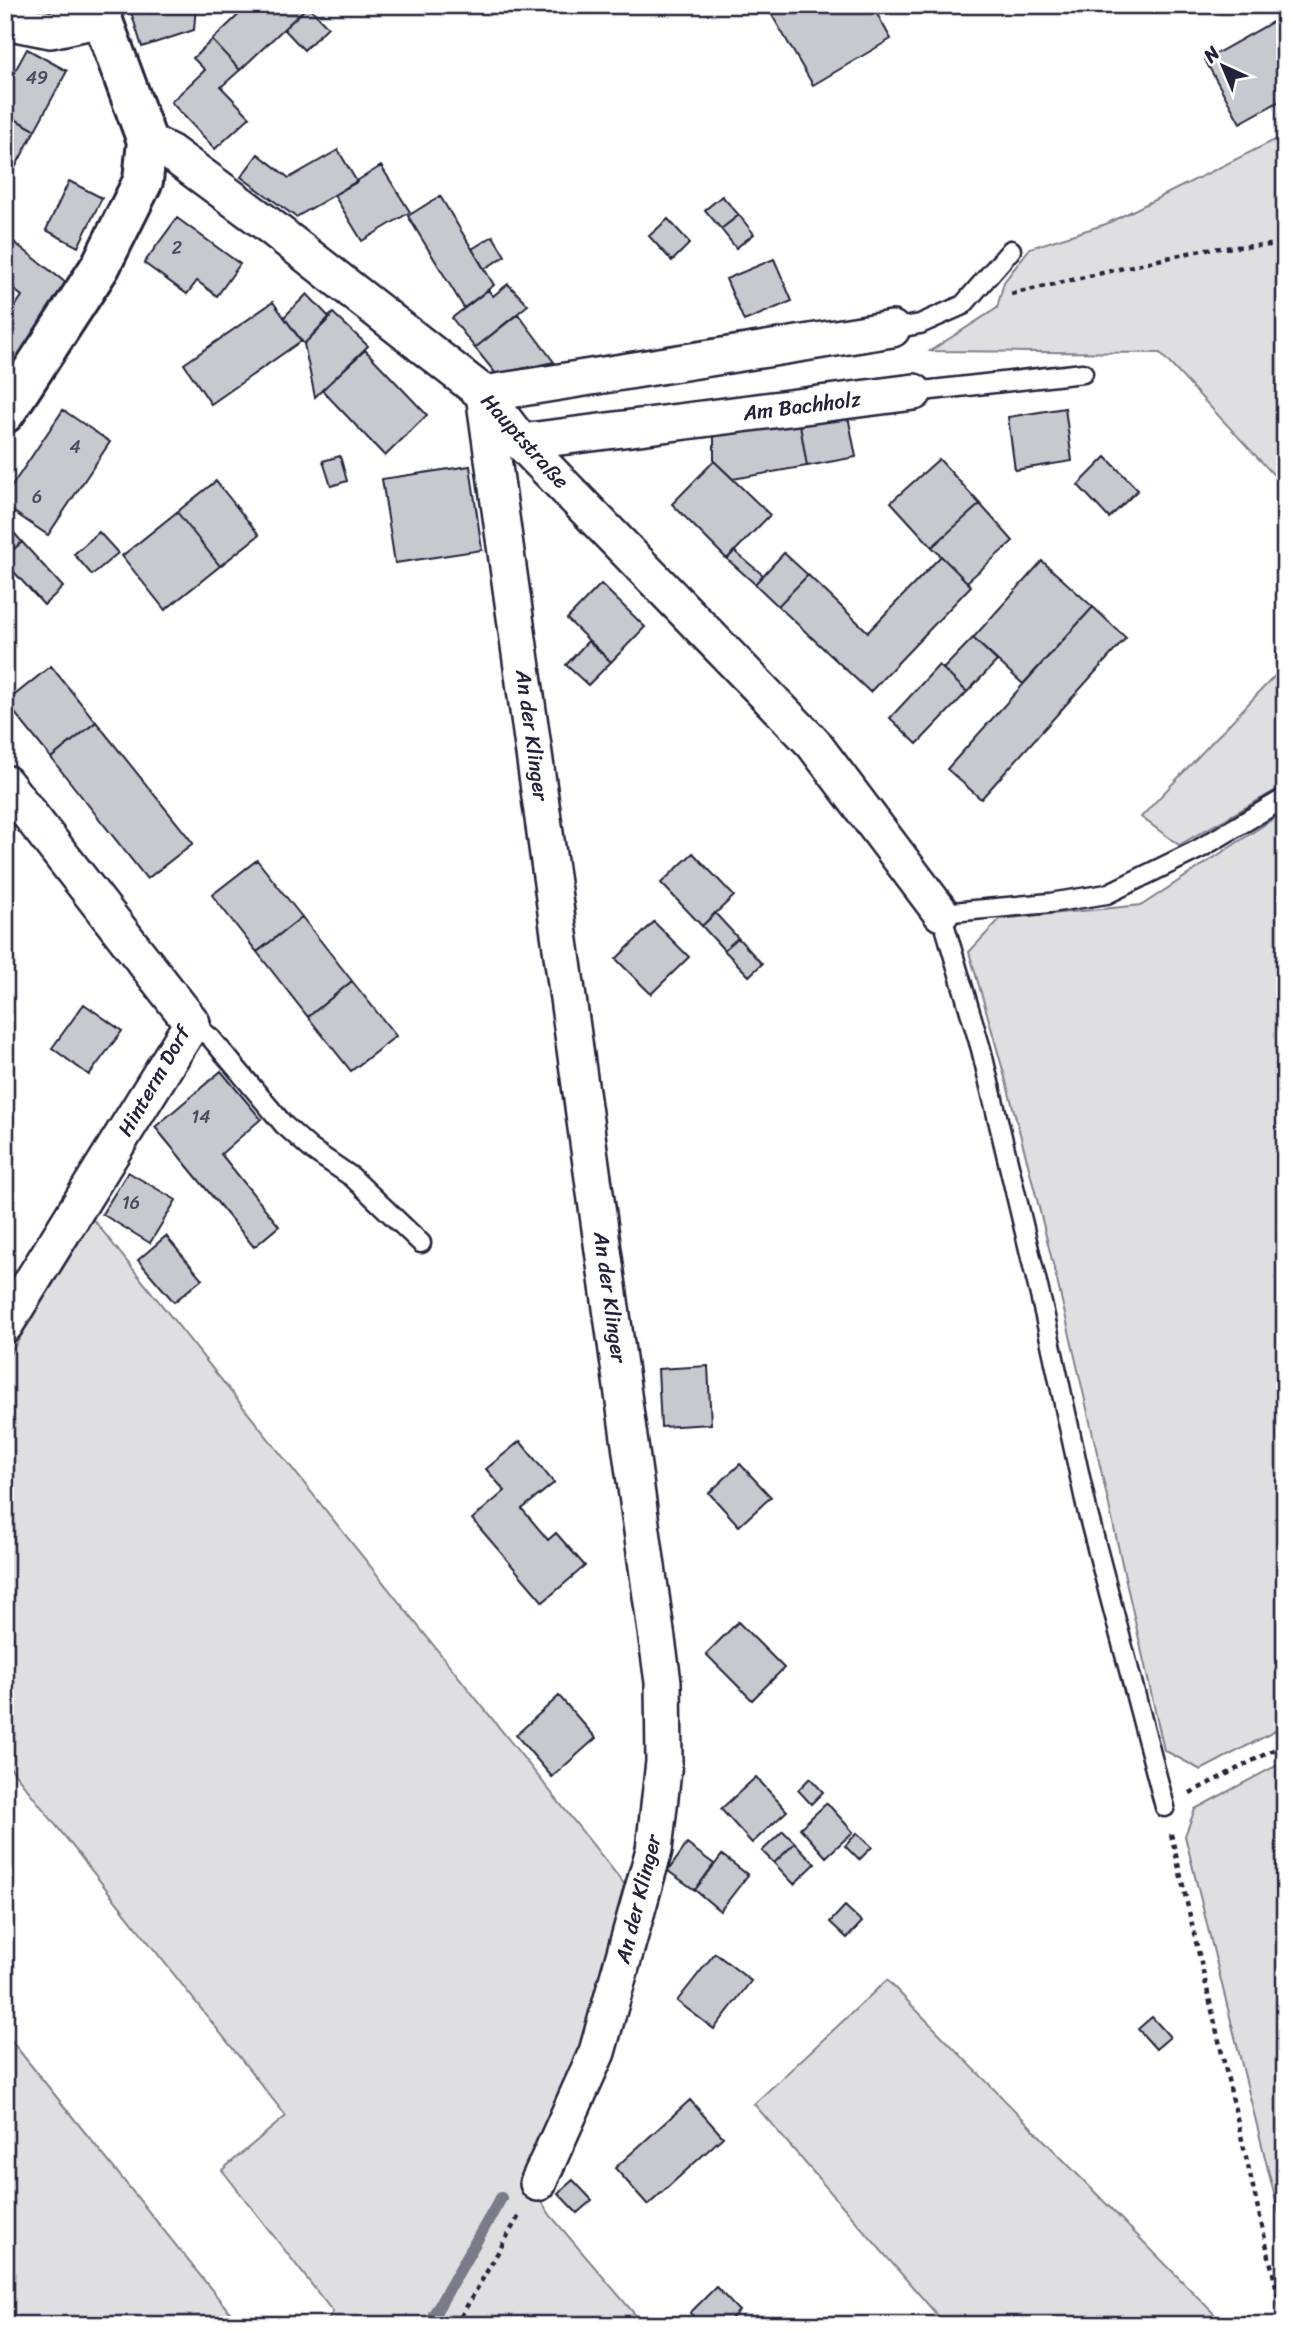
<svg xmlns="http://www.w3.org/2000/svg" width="1290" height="2330" font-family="Sriracha,sans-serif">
	<rect width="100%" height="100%" fill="#fff"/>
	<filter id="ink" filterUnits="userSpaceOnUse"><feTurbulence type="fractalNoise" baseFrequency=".0143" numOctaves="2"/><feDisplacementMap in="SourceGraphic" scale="14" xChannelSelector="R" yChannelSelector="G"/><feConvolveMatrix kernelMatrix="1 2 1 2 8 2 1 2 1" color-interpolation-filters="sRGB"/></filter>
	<g filter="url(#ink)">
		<!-- green -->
		<path fill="#dfdfe2" stroke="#80808e" stroke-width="2" d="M1285 135V487L1160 353 930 351 997 308 1004 282 1030 248 1106 224Z
			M1285 665V785L1179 845 1141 817Z
			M1285 811V1726L1201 1770 1164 1750C1103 1483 1048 1214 969 952L1000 919 1142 905Z
			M93 1219 629 1890 587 2050 528 2181 551 2216 644 2325H324L333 2312 222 2170 286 2116 5 1761V1362Z
			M1285 1761V2238L1185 1836 1195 1809Z
			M887 1980 1225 2325H943L944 2323 754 2104Z
			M5 2033 240 2325H5Z"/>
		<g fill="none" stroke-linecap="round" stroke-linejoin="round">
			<!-- stream -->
			<path stroke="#7a7a88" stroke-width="12" d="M428 2325 501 2198"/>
		</g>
		<!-- building -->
		<path fill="#c8c8cf" stroke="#22223b" stroke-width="2" d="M129 5H153L131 12Z
			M153 5H196L194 30 142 47 131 12Z
			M249 5H309L240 70 212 40Z
			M766 5H872L891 39 813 85Z
			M962 5H978L966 12Z
			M308 6 328 27 304 50 284 29Z
			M1285 15V98L1240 123 1205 60Z
			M212 40 240 70 221 87 250 117 215 149 171 102 205 70 193 58Z
			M27 49 67 71 35 130 5 114V89Z
			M5 114 35 130 5 187Z
			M338 150 357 182 296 217 241 177 258 154 289 178Z
			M381 166 410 212 362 241 334 195Z
			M69 181 102 198 78 247 46 230Z
			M440 196 494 285 464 308 408 216Z
			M722 196 739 215 721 229 705 210Z
			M739 215 754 234 736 248 721 229Z
			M177 218 240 264 217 296 197 281 187 294 144 263Z
			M668 219 690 243 672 261 649 236Z
			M5 235 66 283 12 366 5 362V322L22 296 5 283Z
			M493 236 505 256 484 269 472 249Z
			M774 259 792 301 744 321 726 279Z
			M508 284 528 305 475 348 452 318 488 290 493 296Z
			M307 294 330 318 304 344 284 317Z
			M273 302 301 341 211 404 184 364Z
			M333 313 368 346 315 397 304 344Z
			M518 314 554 362 496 374 475 348Z
			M365 350 427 415 385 456 322 390Z
			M5 362 12 366 5 376Z
			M1065 408 1072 461 1015 470 1008 417Z
			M63 410 110 442 48 535 5 506V496Z
			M847 411 856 457 807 466 799 419Z
			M799 419 807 466 733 479 714 461V434Z
			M340 456 347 481 331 486 323 461Z
			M1106 457 1138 490 1109 518 1078 485Z
			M939 459 980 504 932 547 891 502Z
			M714 461 770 515 727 559 672 504Z
			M470 466 482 550 395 563 382 479Z
			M216 481 259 535 220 566 177 512Z
			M980 504 1013 541 967 582 932 547Z
			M177 512 220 566 165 610 122 556Z
			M7 525 22 542 5 557V527Z
			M99 532 118 553 92 575 74 554Z
			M22 542 63 587 44 605 5 562V557Z
			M734 551 763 575 755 584 727 559Z
			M784 553 808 575 778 606 755 584Z
			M941 556 971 586 870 692 778 606 808 575 868 632Z
			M1042 561 1093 607 1023 684 973 638Z
			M601 584 645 627 611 662 567 619Z
			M1093 607 1126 638 981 799 947 769Z
			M973 638 997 661 967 692 943 669Z
			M588 641 611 662 588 685 566 665Z
			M939 665 967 692 917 744 890 718Z
			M51 666 96 722 51 758 6 702Z
			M96 722 193 843 147 879 51 758Z
			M693 853 734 896 702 926 661 883Z
			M257 860 302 917 257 952 212 895Z
			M715 913 738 938 724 950 702 926Z
			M302 917 352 981 308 1017 257 952Z
			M654 922 689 957 651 994 616 959Z
			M738 938 762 964 749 976 724 950Z
			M352 981 396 1036 351 1071 308 1017Z
			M84 1004 122 1031 89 1075 52 1048Z
			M221 1071 261 1119 221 1154 279 1226 254 1247 155 1127Z
			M128 1172 176 1200 150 1243 102 1214Z
			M166 1236 202 1279 174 1302 138 1260Z
			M708 1366 711 1424 661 1427 658 1369Z
			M520 1441 554 1483 522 1509 548 1540 556 1533 585 1566 543 1602 472 1519 505 1491 486 1469Z
			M740 1464 771 1497 739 1526 709 1493Z
			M738 1622 784 1668 752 1700 706 1654Z
			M559 1696 596 1738 552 1777 516 1735Z
			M756 1777 787 1811 752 1843 721 1809Z
			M810 1778 823 1792 811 1804 798 1790Z
			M827 1803 853 1832 826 1857 800 1828Z
			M783 1831 795 1843 774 1863 762 1851Z
			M857 1833 872 1847 859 1860 845 1846Z
			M795 1843 815 1864 794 1884 774 1863Z
			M687 1844 714 1864 695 1890 668 1871Z
			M722 1855 748 1875 720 1911 695 1890Z
			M845 1906 862 1922 847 1938 830 1922Z
			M715 1953 751 1981 714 2029 677 2001Z
			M1152 2017 1170 2037 1156 2049 1138 2029Z
			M690 2100 723 2137 648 2205 615 2168Z
			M573 2180 592 2200 577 2213 558 2193Z
			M716 2287 739 2311 725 2325H702L690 2313Z"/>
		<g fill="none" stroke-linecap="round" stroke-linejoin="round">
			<defs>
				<path id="service" d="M892 329 920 324 963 305 1011 250
					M914 392 1083 373
					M192 1023 211 1038 284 1125 311 1149 352 1177 421 1243
					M1165 1807 1088 1514 1044 1312 981 1049 941 913 1050 903 1107 894 1199 849 1285 798"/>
				<path id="minor" d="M5 21 51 30 102 19
					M147 141 171 153 266 223 484 394 521 442 813 743 941 913
					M484 394 663 1682 664 1762 654 1850 597 2052 538 2183
					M484 394 892 329
					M521 442 914 392
					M5 783 192 1023 5 1325"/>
				<path id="tertiary" d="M5 413 100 267 143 181 147 141 97 5"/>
			</defs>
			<!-- service casing -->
			<use href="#service" stroke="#22223b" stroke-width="23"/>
			<!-- minor casing -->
			<use href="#minor" stroke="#22223b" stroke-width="40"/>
			<!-- tertiary casing -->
			<use href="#tertiary" stroke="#22223b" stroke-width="44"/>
			<!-- path -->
			<path stroke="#22223b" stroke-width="4.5" stroke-dasharray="5 5" stroke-linecap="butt" d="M1011 294 1206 249 1285 244
				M1190 1793 1285 1744
				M1171 1834 1285 2325
				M456 2325 520 2214"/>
			<!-- service -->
			<use href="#service" stroke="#fff" stroke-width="18"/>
			<!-- minor -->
			<use href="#minor" stroke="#fff" stroke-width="35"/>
			<!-- tertiary -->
			<use href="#tertiary" stroke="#fff" stroke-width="38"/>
		</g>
	</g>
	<g text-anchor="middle" stroke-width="6" stroke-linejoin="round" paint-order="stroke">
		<!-- number labels -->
		<g font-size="18" fill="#4c4c60">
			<text x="37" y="84">49</text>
			<text x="177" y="254">2</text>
			<text x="75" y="453">4</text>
			<text x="37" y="503">6</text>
			<text x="201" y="1123">14</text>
			<text x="131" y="1209">16</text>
		</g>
		<!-- street labels -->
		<g font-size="21" fill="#22223b" stroke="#fff">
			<text transform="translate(802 406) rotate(-7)" y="7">Am Bachholz</text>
			<text transform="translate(525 441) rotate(48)" y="7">Hauptstraße</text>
			<text transform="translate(532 735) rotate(82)" y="7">An der Klinger</text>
			<text transform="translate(154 1081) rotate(-60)" y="7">Hinterm Dorf</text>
			<text transform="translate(610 1297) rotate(82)" y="7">An der Klinger</text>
			<text transform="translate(638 1899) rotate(-76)" y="7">An der Klinger</text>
		</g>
	</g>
	<!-- margin -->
	<rect width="1290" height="2330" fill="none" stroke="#fff" stroke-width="28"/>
	<rect x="14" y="14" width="1262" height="2302" fill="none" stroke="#22223b" stroke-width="2.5" filter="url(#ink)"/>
	<!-- north arrow -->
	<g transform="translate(1223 66) rotate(316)" stroke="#ffffff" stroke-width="5" paint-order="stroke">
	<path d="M0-5L12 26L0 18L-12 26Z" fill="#22223b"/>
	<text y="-10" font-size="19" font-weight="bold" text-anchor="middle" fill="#22223b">N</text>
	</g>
</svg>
